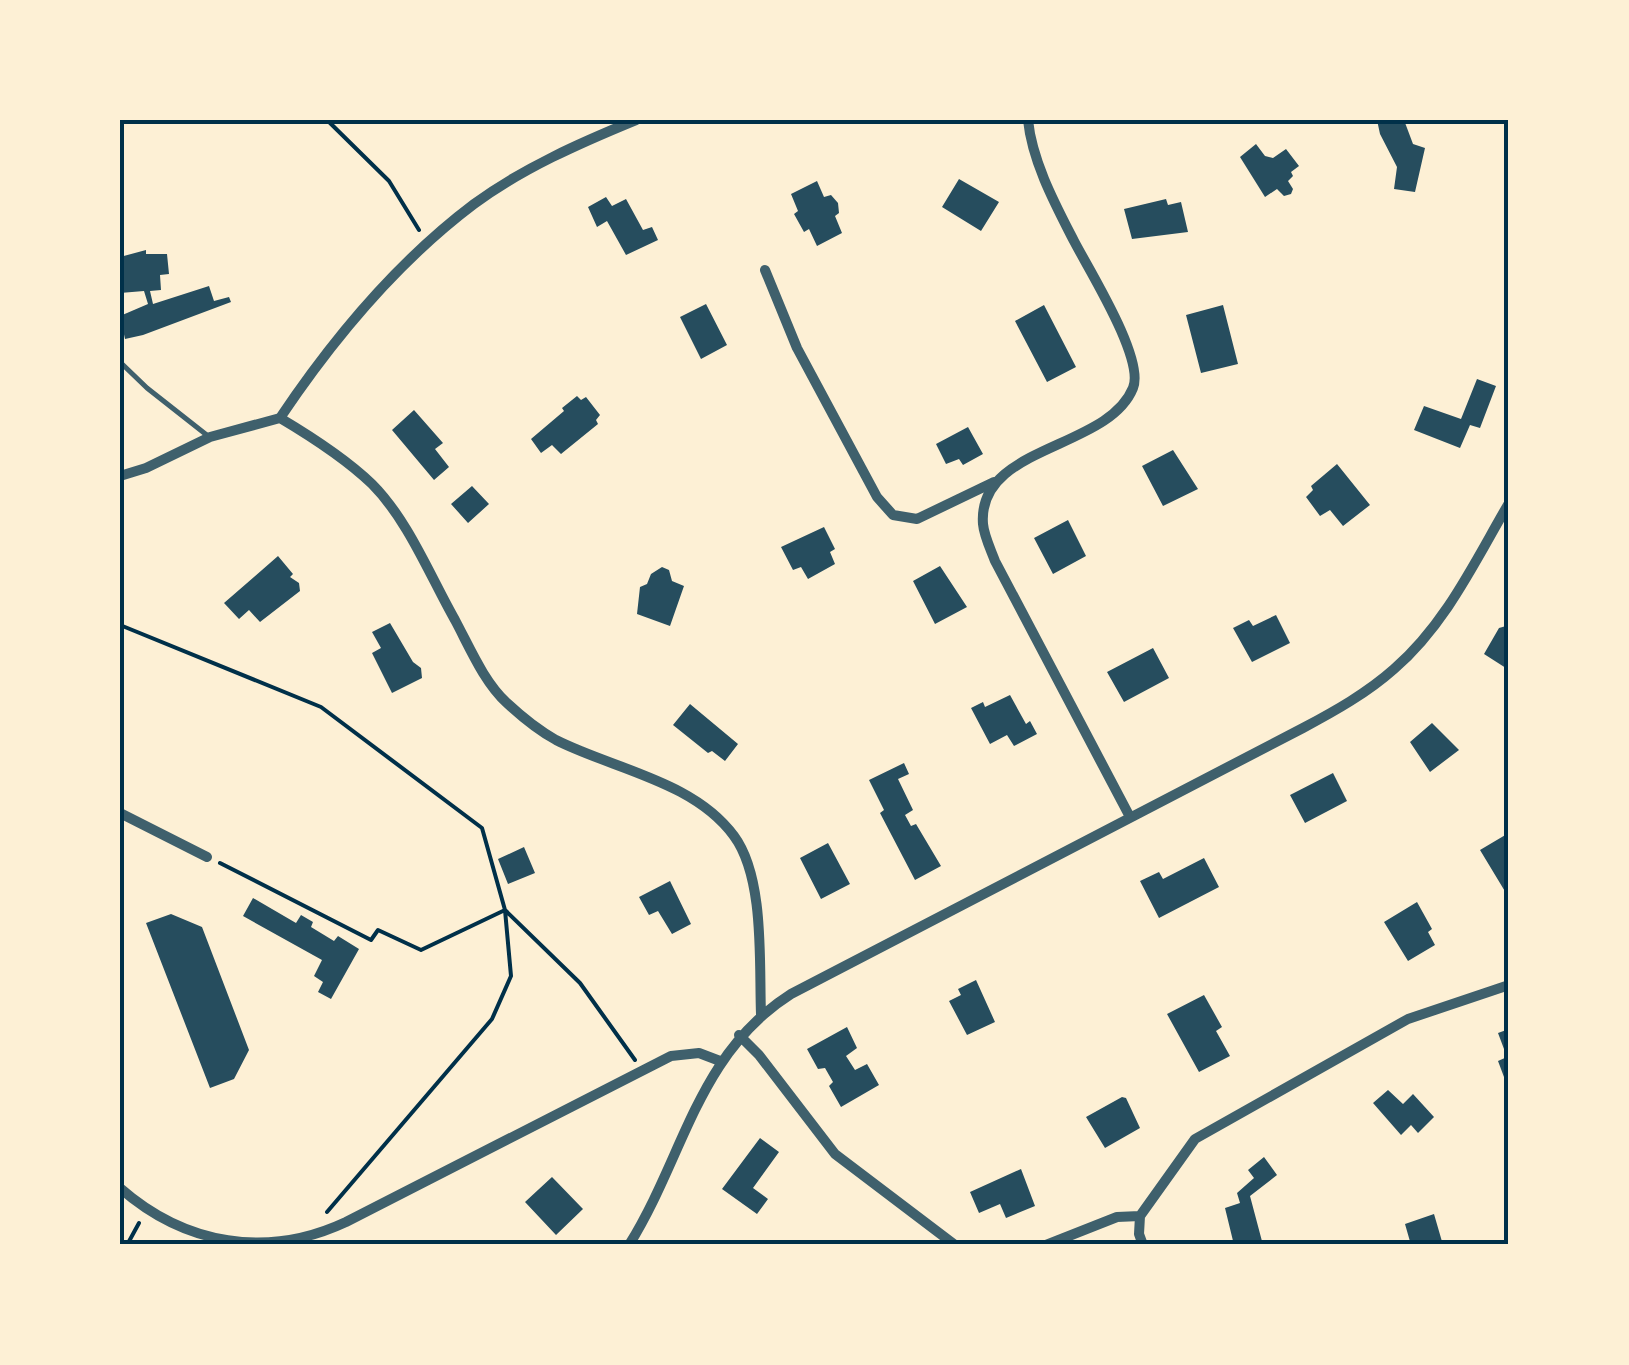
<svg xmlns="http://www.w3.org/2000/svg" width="1629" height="1365" font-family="Ubuntu,sans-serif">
	<rect width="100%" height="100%" fill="#fdf0d5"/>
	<!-- building -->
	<path fill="#264d5e" d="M1377 120H1404L1413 144 1425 148 1415 192 1394 189 1397 167 1380 134Z
		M1256 144 1265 156 1273 158 1286 149 1299 166 1291 172 1293 176 1288 181 1293 189 1291 194 1284 196 1277 189 1265 197 1240 157Z
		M959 179 999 202 981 231 942 207Z
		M817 181 824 197 831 195 838 203 839 213 835 216 842 233 817 246 809 229 804 232 794 214 798 211 791 194Z
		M606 197 612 206 626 199 643 230 652 227 658 240 626 255 607 221 597 227 588 207Z
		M1166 199 1168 205 1181 202 1188 232 1132 239 1124 209Z
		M146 250V254H167L169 274 160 275 161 290 150 291 153 304 209 286 214 301 229 297 231 302 143 335 125 339 120 316 148 304 144 291 120 293V257Z
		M706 304 727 345 701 359 680 317Z
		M1044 305 1076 367 1047 382 1015 321Z
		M1223 305 1238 364 1201 373 1186 315Z
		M1477 379 1496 386 1480 428 1470 425 1460 448 1414 430 1424 406 1461 419Z
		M577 396 581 400 586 397 600 415 596 420 598 424 561 454 552 445 541 453 531 439 564 411 562 408Z
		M414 410 443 443 435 449 449 467 434 480 392 430Z
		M968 427 983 454 963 465 959 459 946 464 936 444Z
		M1173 450 1198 489 1163 506 1142 466Z
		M1337 464 1370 505 1343 526 1330 510 1320 516 1306 497 1313 490 1311 486Z
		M472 486 489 504 468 523 451 504Z
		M1068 520 1086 556 1053 574 1034 538Z
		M824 527 835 549 830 552 835 564 808 579 801 567 793 570 781 547Z
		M278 556 293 574 290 577 299 583 300 591 260 622 249 610 239 619 224 603Z
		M940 566 967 607 935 624 913 581Z
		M662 567 669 570 672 581 684 586 670 626 637 614 640 587 647 584 651 574Z
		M1276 615 1290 643 1252 662 1233 628 1249 620 1253 626Z
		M390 623 413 662 421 668 422 678 392 693 372 653 381 648 372 632Z
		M1506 626 1509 627V670L1484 654 1499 628Z
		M1153 648 1169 678 1124 702 1107 672Z
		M1010 695 1026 724 1030 721 1037 734 1014 746 1007 735 990 744 971 708 983 702 985 707Z
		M690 704 738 744 725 761 712 751 708 753 673 725Z
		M1432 723 1459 750 1430 772 1410 742Z
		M904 763 909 774 898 779 913 810 905 815 911 826 916 824 941 866 915 880 880 813 884 810 869 780Z
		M1333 773 1347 801 1305 823 1290 795Z
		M1507 834 1509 837V898L1480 850Z
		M828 843 850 884 821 899 800 858Z
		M524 847 535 873 508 884 498 859Z
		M1204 858 1219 887 1159 918 1140 881 1159 872 1163 879Z
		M670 881 691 924 672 934 658 911 649 915 639 897Z
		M253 898 296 923 301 915 313 922 311 927 334 941 338 936 359 949 331 999 318 992 323 982 314 976 322 960 243 916Z
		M1417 902 1432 929 1428 932 1435 945 1408 961 1384 922Z
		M171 914 202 927 249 1050 234 1079 210 1088 146 923Z
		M976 980 995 1022 967 1035 949 1001 961 995 958 989Z
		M1204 995 1222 1027 1216 1031 1230 1056 1199 1072 1167 1014Z
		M847 1027 857 1048 846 1056 855 1070 867 1064 879 1085 841 1107 829 1086 833 1082 825 1068 818 1069 807 1049Z
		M1509 1029V1075L1504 1077 1498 1061 1507 1057 1498 1033Z
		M1388 1090 1403 1104 1413 1094 1434 1117 1418 1133 1411 1125 1401 1135 1373 1103Z
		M1122 1097 1126 1098 1140 1128 1105 1148 1086 1117Z
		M760 1138 779 1152 753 1188 768 1199 757 1214 722 1189Z
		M1264 1157 1277 1175 1250 1196 1263 1245H1234L1225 1208 1240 1203 1237 1193 1254 1178 1248 1170Z
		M1021 1169 1035 1206 1006 1218 1000 1204 979 1213 970 1192Z
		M552 1177 583 1209 556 1235 525 1202Z
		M1434 1214 1443 1245H1411L1405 1224Z"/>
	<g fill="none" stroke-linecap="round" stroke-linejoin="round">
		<!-- path -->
		<path stroke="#003049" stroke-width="4" d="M327 120 389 181 419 230
			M120 625 321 707 482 828 505 910 511 976 492 1019 327 1212
			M220 863 371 940 378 930 421 950 505 910 580 983 635 1060
			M127 1245 139 1223"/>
		<!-- service -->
		<path stroke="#3f606c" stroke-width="5" d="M120 362 147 388 208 436"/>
		<!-- minor -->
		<path stroke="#3f606c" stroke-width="10" d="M1028 120C1032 161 1055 204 1074 241 1089 270 1145 359 1133 388 1108 450 977 445 983 524 984 536 991 550 995 561L1130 817
			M765 270 797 348 877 497 893 515 917 519 994 482
			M280 418C312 437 345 458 372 484 408 520 430 576 455 620 470 648 484 682 507 703 522 717 538 730 556 740 613 769 694 781 734 836 765 878 759 964 761 1014
			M120 476 146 468 210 437 280 418C333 339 397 262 474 204 523 168 580 143 636 120
			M120 813 207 857
			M739 1035 759 1055 835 1154 955 1245
			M120 1188C185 1245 267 1259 346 1222L671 1056 699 1053 720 1061
			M629 1245C685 1155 697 1054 791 994L1303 728C1335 711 1367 693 1394 669 1446 624 1475 561 1509 503
			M1046 1245 1117 1217 1140 1216
			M1143 1245 1139 1234 1140 1216 1195 1139 1408 1019 1509 985"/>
	</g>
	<!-- border -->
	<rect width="1629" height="1365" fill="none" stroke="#fdf0d5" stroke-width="245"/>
	<rect x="122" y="122" width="1384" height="1120" fill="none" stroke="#003049" stroke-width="4"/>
</svg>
